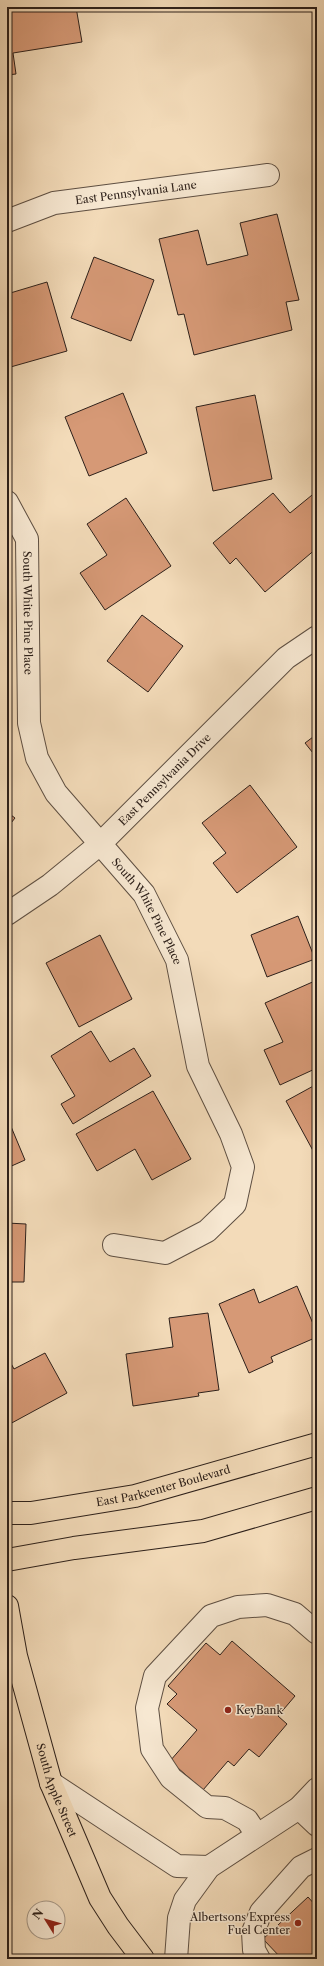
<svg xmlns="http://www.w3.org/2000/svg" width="324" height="1966" font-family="'Libre Caslon Text',serif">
	<rect width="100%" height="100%" fill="#f3dbb9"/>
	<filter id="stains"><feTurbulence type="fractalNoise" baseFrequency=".005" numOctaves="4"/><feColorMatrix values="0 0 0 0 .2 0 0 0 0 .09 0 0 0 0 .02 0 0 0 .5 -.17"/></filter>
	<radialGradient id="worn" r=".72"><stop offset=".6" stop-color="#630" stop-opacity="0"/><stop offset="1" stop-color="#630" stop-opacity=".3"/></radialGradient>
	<!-- building -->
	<path fill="#d69976" stroke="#2d201a" d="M7 7H76L82 42 13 53 16 74 7 75Z
		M277 214 299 300 286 302 292 330 194 355 184 314 178 315 159 239 198 230 207 265 248 255 240 223Z
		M94 257 154 280 131 341 71 318Z
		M47 282 67 351 7 368V307L9 306 7 294Z
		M123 393 147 453 89 476 65 417Z
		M255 395 272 479 213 491 196 407Z
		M317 491V548L265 592 236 558 230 564 213 543 273 493 290 513Z
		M126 498 171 566 105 610 80 573 107 555 87 524Z
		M142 615 183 646 148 692 107 661Z
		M317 734V758L305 743Z
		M250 785 297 847 237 893 213 863 226 853 202 823Z
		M7 812 15 818 7 828Z
		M298 916 315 959 267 977 251 935Z
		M100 935 132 999 79 1027 46 963Z
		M317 980V1068L280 1085 264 1050 283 1042 265 1003Z
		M91 1031 110 1062 134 1048 151 1076 73 1124 61 1104 75 1096 51 1056Z
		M317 1084V1158L286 1101Z
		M153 1091 191 1159 152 1180 135 1149 97 1171 76 1134Z
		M7 1117 25 1160 7 1168Z
		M7 1223 26 1224 24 1282H7Z
		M297 1286 317 1333V1337L271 1357 273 1362 249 1373 219 1304 254 1289 259 1303Z
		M208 1313 219 1390 198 1393 199 1396 133 1406 126 1354 173 1347 169 1318Z
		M45 1353 67 1393 8 1425 7 1422V1356L14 1369Z
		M232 1641 295 1696 278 1716 287 1724 259 1757 249 1749 234 1766 228 1761 203 1790 170 1761 197 1730 167 1704 177 1694 168 1686 206 1643 220 1655Z
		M308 1897 317 1907V1959H282L263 1939Z"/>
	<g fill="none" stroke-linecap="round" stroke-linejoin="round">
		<defs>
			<g id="minor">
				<path id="s1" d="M7 221 54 203 268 175"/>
				<path id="s2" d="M7 502 27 539 29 723 37 758 56 793 144 894 177 960 198 1066 231 1134 243 1167 235 1204 207 1231 165 1253 114 1245"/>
				<path id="s3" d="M7 914 50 885 100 844 286 658 317 637"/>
				<path d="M51 1783 177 1866 209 1867"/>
				<path d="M299 1808 317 1825"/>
				<path d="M257 1835 247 1820 225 1808 207 1807 171 1778 152 1749 147 1708 155 1676 211 1616 238 1607 267 1605 295 1614 317 1633"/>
				<path d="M176 1959 179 1918 185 1900 209 1867 299 1808 317 1789"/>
				<path d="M259 1959 254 1950 253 1932 261 1912 301 1867 317 1859"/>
			</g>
			<g id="major">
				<path id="s4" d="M7 1513H31L135 1496 317 1444"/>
				<path d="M7 1560 74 1548 203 1531 317 1498"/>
				<path id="s5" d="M7 1606 16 1656 51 1783 100 1898 118 1926 143 1959"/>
			</g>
		</defs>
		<!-- minor casing -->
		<use href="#minor" stroke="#5e4f42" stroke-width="24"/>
		<!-- major casing -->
		<use href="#major" stroke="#2d201a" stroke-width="24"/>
		<!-- minor -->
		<use href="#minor" stroke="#f7e8d2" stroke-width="22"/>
		<!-- major -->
		<use href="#major" stroke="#f3dbb9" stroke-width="22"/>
	</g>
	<!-- markers -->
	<g fill="#8f2418" stroke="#f7e8d2" stroke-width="1.5">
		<circle cx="228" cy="1710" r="4"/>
		<circle cx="298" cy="1923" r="4"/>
	</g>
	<g text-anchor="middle" stroke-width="3" stroke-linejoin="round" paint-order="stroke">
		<!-- street labels -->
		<g font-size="11" fill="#2d201a" stroke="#f7e8d2">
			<text dy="4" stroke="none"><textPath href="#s1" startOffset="133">East Pennsylvania Lane</textPath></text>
			<text dy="4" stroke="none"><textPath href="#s2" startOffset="116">South White Pine Place</textPath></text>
			<text dy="4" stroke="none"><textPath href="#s3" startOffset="208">East Pennsylvania Drive</textPath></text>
			<text dy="4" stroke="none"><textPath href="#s2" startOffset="452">South White Pine Place</textPath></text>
			<text dy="4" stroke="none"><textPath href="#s4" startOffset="159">East Parkcenter Boulevard</textPath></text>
			<text dy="4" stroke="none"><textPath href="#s5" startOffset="191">South Apple Street</textPath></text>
		</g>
		<!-- poi labels -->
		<g font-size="11" fill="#2d201a" stroke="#f7e8d2" text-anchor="start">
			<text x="236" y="1714">KeyBank</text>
			<text x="290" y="1921" text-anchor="end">Albertsons Express<tspan x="290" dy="13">Fuel Center</tspan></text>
		</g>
	</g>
	<!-- margin -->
	<rect width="324" height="1966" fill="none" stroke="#f3dbb9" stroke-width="24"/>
	<rect x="8" y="8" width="308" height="1950" fill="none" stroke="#2d201a" stroke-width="2"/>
	<rect x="12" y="12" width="300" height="1942" fill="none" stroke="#2d201a"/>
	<!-- north arrow -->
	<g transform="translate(46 1920) rotate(307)"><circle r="19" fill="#f7e8d2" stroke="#a69888"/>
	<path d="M0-3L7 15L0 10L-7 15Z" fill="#8f2418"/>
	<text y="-6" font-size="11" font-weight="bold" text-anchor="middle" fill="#2d201a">N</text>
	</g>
	<rect width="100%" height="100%" filter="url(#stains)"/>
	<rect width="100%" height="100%" fill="url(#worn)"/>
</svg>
